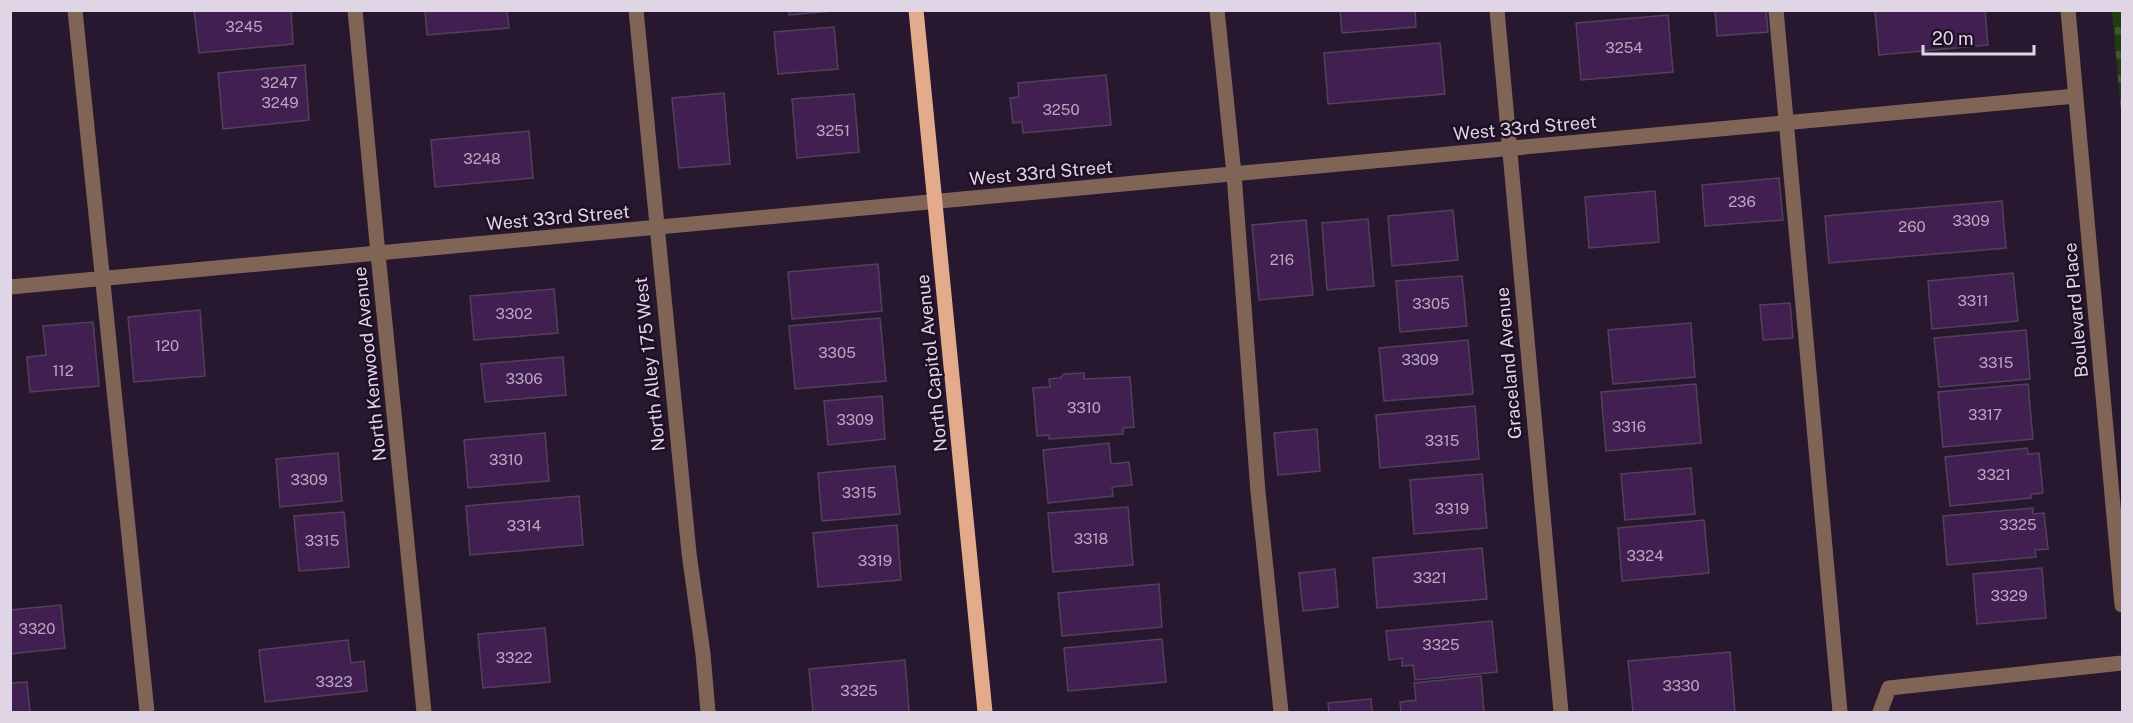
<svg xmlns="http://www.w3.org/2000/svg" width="2133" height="723" font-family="'Public Sans',sans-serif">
	<defs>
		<pattern id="cemetery-stones" width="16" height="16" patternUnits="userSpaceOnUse" patternTransform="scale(1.5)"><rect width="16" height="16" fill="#203d0d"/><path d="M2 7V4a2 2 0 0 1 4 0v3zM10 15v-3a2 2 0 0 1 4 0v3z" fill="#405830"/></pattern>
	</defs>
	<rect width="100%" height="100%" fill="#28182f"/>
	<!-- cemetery -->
	<path fill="url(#cemetery-stones)" d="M2112 11H2122V124Z"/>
	<!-- building -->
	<path fill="#411f50" stroke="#52415b" stroke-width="1.5" d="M194 10H291L293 44 199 53Z
		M425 10H507L509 28 427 35Z
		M789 10H843L789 15Z
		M1340 10H1415L1416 27 1342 33Z
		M1715 10H1766L1768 32 1717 36Z
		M1875 10H1985L1988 45 1879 55Z
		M1668 15 1673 72 1581 80 1576 23Z
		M834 27 838 69 778 74 774 32Z
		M1440 43 1445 94 1328 104 1324 53Z
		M305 65 309 120 223 129 218 73Z
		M1106 75 1111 125 1023 133 1022 122 1013 123 1010 98 1019 97 1018 83Z
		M724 93 730 164 679 168 672 98Z
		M854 94 859 152 797 158 792 99Z
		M529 131 533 178 435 187 431 140Z
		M1779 178 1783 220 1705 226 1702 185Z
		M1655 191 1659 242 1589 248 1585 197Z
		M2002 201 2006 248 1829 263 1825 216Z
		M1453 210 1458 260 1392 266 1388 216Z
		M1368 219 1374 286 1327 290 1322 223Z
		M1306 220 1313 295 1259 300 1252 225Z
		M878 264 882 311 792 319 788 272Z
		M2013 273 2018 321 1932 329 1928 281Z
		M1462 276 1467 326 1400 332 1396 281Z
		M554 289 558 333 474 340 470 296Z
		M1790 303 1793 338 1763 340 1760 305Z
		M200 310 205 376 134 382 128 317Z
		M880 318 886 381 795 389 789 326Z
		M93 322 99 386 30 392 27 357 46 355 43 326Z
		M1691 323 1695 377 1613 384 1608 330Z
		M2026 330 2030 379 1939 387 1934 338Z
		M1468 340 1473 394 1384 401 1379 348Z
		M563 357 566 395 485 402 481 364Z
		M1084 373V379L1130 377 1134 427 1123 428V434L1049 439V435L1037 436 1033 388 1050 387 1049 379 1060 378 1064 374Z
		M1696 384 1701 443 1606 451 1601 392Z
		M2028 384 2033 439 1943 447 1938 392Z
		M882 396 885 439 828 445 824 401Z
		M1475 406 1479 459 1380 468 1376 415Z
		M1317 429 1320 471 1278 475 1274 433Z
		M545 433 549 481 468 488 464 440Z
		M1109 443 1111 464 1129 462 1132 485 1112 487 1113 496 1048 503 1043 450Z
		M2027 448 2028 454 2039 453 2043 493 2031 494V498L1950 506 1945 457Z
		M338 453 342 501 280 507 276 459Z
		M895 466 900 514 822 521 818 473Z
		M1691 468 1695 514 1625 520 1621 474Z
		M1482 474 1487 528 1414 534 1410 480Z
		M579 496 583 545 470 555 466 506Z
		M1128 507 1133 565 1053 572 1048 513Z
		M2033 508V514L2044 513 2048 549 2035 550 2036 557 1947 565 1943 516Z
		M344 512 349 567 299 571 294 516Z
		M1704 520 1709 573 1622 581 1618 528Z
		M897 525 901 580 818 587 813 533Z
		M1482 548 1487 599 1377 608 1373 558Z
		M2042 568 2046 618 1977 624 1973 574Z
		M1335 569 1338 607 1303 611 1299 573Z
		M1159 584 1162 627 1062 636 1058 593Z
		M61 605 65 648 10 654V610Z
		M1492 621 1497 672 1415 680 1413 665 1402 666V658L1389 660 1386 631Z
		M545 628 550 682 483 688 478 634Z
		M1162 639 1166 682 1068 691 1064 648Z
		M348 640 351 663 364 661 367 691 265 702 259 650Z
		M1730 652 1735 712H1633L1628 661Z
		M905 660 909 712H813L809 669Z
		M1481 676 1484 712H1401L1400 702 1416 700 1414 683Z
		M27 682 30 712H10V683Z
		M1371 699 1372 712H1329L1328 703Z"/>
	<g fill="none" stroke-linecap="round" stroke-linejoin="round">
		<!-- minor -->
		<path stroke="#806556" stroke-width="15" d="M75 10 147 712
			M355 10 378 254 424 712
			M636 10 689 553 703 654 708 712
			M1217 10 1234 174 1258 492 1281 712
			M1497 10 1561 712
			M1776 10 1840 712
			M2068 10 2122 605
			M10 287 2076 96
			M1880 712 1889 688 2122 663"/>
		<!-- major -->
		<path stroke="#e3ab8c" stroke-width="15" d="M916 10 985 712"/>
	</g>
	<g text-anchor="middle" stroke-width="5" stroke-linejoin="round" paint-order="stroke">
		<!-- number labels -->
		<g font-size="15" fill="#b8a8c0">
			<text x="244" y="32">3245</text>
			<text x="1624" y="53">3254</text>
			<text x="279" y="88">3247</text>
			<text x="280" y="108">3249</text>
			<text x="1061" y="115">3250</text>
			<text x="833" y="136">3251</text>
			<text x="482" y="164">3248</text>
			<text x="1742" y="207">236</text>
			<text x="1971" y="226">3309</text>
			<text x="1912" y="232">260</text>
			<text x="1282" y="265">216</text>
			<text x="1973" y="306">3311</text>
			<text x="1431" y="309">3305</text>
			<text x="514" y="319">3302</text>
			<text x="167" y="351">120</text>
			<text x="837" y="358">3305</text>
			<text x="1420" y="365">3309</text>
			<text x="1996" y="368">3315</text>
			<text x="63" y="376">112</text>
			<text x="524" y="384">3306</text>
			<text x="1084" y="413">3310</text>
			<text x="1985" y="420">3317</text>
			<text x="855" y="425">3309</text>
			<text x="1629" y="432">3316</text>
			<text x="1442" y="446">3315</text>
			<text x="506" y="465">3310</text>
			<text x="1994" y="480">3321</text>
			<text x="309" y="485">3309</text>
			<text x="859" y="498">3315</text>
			<text x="1452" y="514">3319</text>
			<text x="2018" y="530">3325</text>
			<text x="524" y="531">3314</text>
			<text x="1091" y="544">3318</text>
			<text x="322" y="546">3315</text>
			<text x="1645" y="561">3324</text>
			<text x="875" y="566">3319</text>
			<text x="1430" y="583">3321</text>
			<text x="2009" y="601">3329</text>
			<text x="37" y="634">3320</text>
			<text x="1441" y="650">3325</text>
			<text x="514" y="663">3322</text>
			<text x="334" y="687">3323</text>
			<text x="1681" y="691">3330</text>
			<text x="859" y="696">3325</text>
		</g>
		<!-- street labels -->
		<g font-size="18" fill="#dfd5e5" stroke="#1e0f25">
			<text transform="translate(1525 128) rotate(-5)" y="6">West 33rd Street</text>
			<text transform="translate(1041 173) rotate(-5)" y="6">West 33rd Street</text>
			<text transform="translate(558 218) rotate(-5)" y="6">West 33rd Street</text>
			<text transform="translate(2076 310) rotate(-95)" y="6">Boulevard Place</text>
			<text transform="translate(932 363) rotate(-96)" y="6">North Capitol Avenue</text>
			<text transform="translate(1509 363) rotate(-95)" y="6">Graceland Avenue</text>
			<text transform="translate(370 364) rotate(-96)" y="6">North Kenwood Avenue</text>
			<text transform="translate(650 364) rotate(-96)" y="6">North Alley 175 West</text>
		</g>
	</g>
	<!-- border -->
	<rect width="2133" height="723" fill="none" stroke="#dfd5e5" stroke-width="24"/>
	<!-- scale -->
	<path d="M1923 45v9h111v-9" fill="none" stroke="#dfd5e5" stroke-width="3"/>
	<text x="1932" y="45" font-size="18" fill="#dfd5e5" stroke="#1e0f25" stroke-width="4.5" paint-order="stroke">20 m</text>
</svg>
